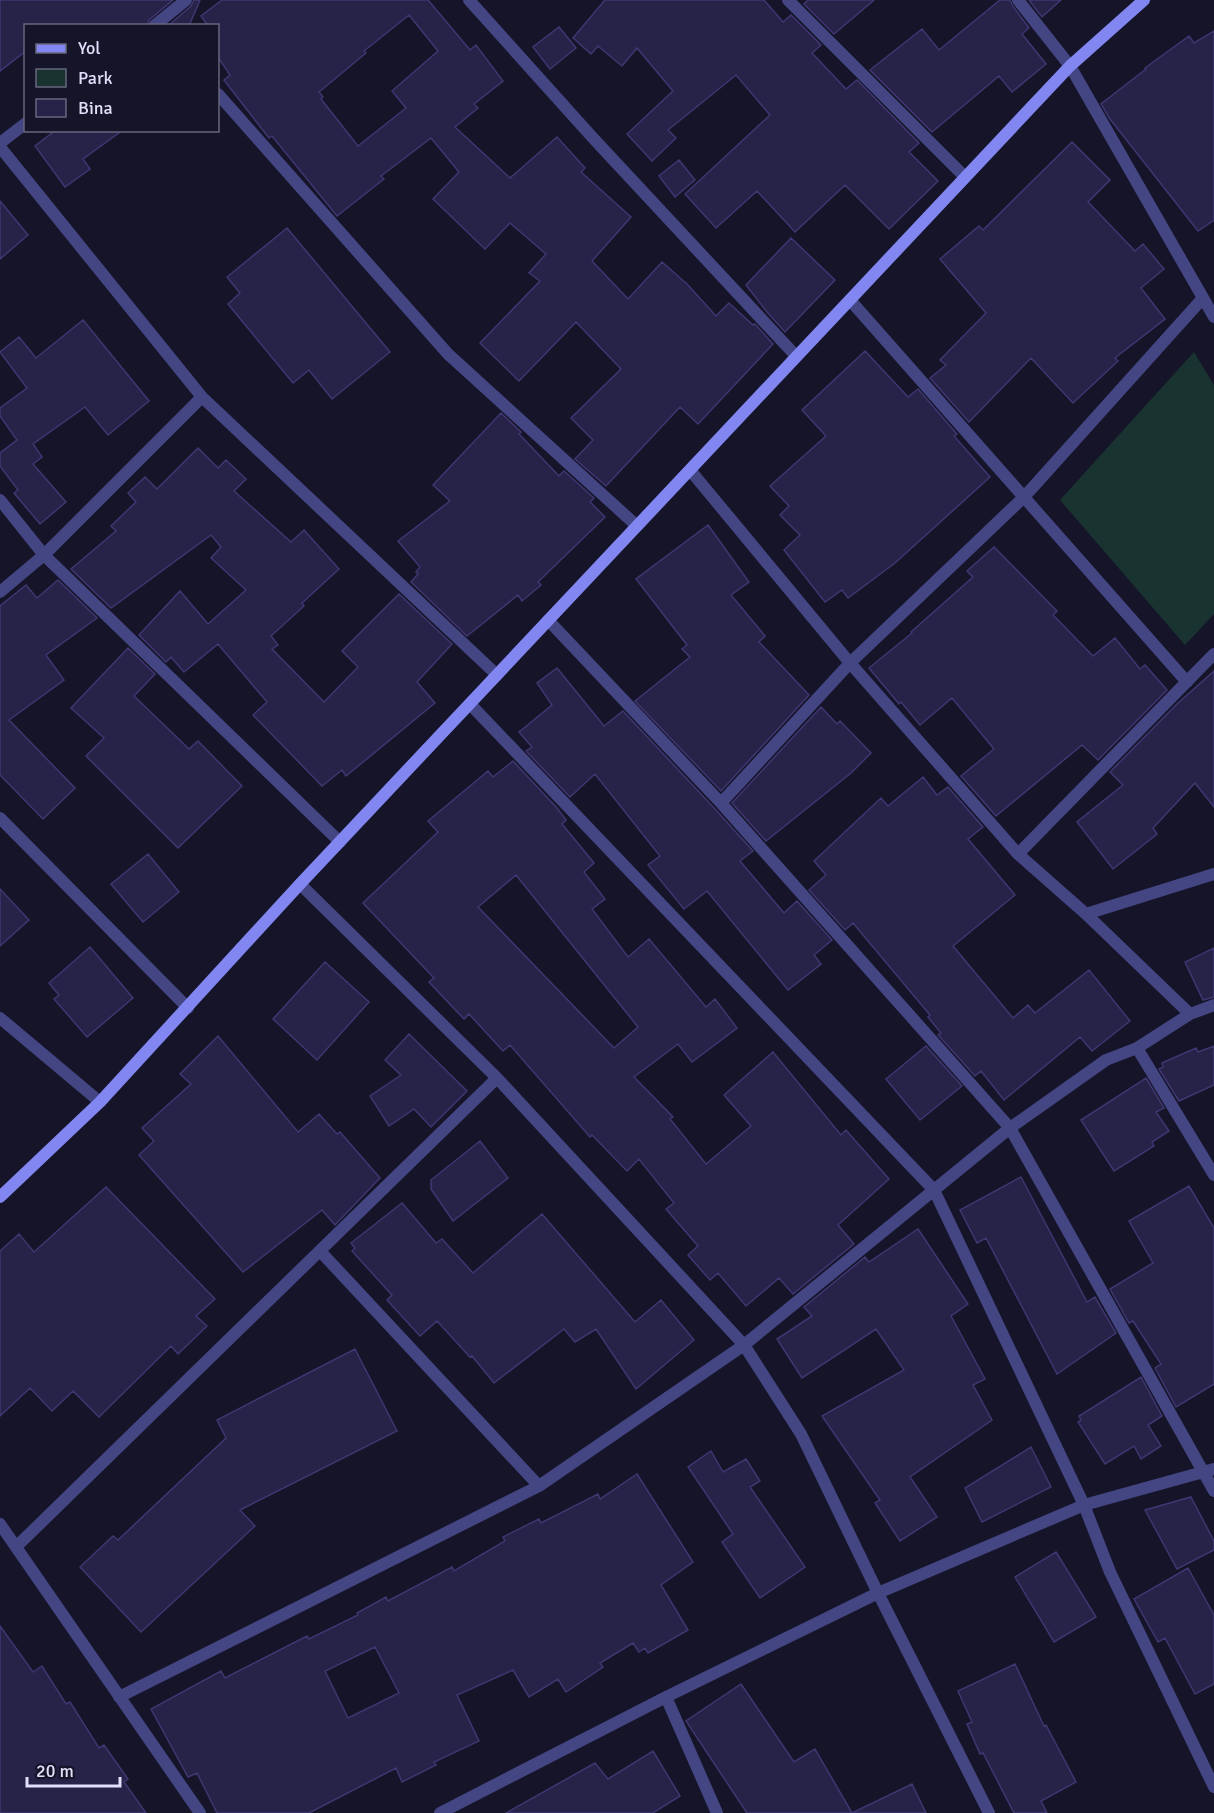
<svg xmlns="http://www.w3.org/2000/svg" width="1214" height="1813" font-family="Signika,sans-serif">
	<rect width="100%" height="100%" fill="#161429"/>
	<!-- green -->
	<path fill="#183330" d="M1194 352 1214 385V614L1185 645 1060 500Z"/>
	<!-- building -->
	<path fill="#272248" stroke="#3e3771" stroke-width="1.5" fill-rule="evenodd" d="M0 0H173L149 20 146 26H26V51L0 71Z
		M194 0H200L189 26H168L191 6Z
		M222 0H428L470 50 476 45 503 81 474 104 478 108 455 127 510 178 557 137 585 168 581 172 631 217 592 261 628 299 662 262 687 284 716 316 729 303 753 325 755 324 773 344 698 424 680 407 606 486 575 459 593 440 571 418 621 369 576 322 519 381 480 343 540 281 529 273 546 254 510 223 485 249 433 199 459 172 431 138 381 176 384 179 337 216 272 136 269 138 224 80 230 75 218 57V26H208L201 16ZM409 15 438 51 392 91 406 108 358 146 321 99 323 97 319 92 366 53 364 51Z
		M605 0H764L783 22 791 15 821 45 812 53 846 89 857 80 919 143 909 152 938 181 889 229 845 185 795 232 757 191 716 228 685 194 770 115 736 75 668 130 676 138 652 161 627 134 673 91 637 48 622 66 598 46 591 54 573 38Z
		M808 0H874L834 34 804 4Z
		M1000 0H1010L1012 5 1029 28 1022 34 1046 64 1012 92 999 76 932 132 870 70 922 29 939 50Z
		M1029 0H1061L1042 17Z
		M559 27 576 48 550 69 533 47Z
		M1214 31V220L1198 231 1110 119 1101 104 1146 69 1145 68 1189 36 1194 43Z
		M56 130H123L83 159 90 169 65 187 35 146Z
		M1072 142 1110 180 1088 202 1135 251 1143 244 1164 269 1141 288 1165 319 1115 358 1118 361 1073 403 1031 358 969 422 930 378 946 365 940 360 986 313 940 259 979 226 983 230Z
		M679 160 695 180 675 197 659 176Z
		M0 201 28 235 0 259Z
		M287 228 390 352 332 399 309 370 293 383 228 304 240 293 227 277Z
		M791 238 835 280 785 332 767 312 746 285Z
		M83 320 149 401 108 435 85 407 33 444 42 457 33 464 66 502 40 524 14 493 18 490 0 466V453L17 440 0 416V408L27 388 0 352 19 337 36 358Z
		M865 351 908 397 918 389 957 434 954 436 990 477 895 563 848 598 842 590 825 602 784 550 800 535 780 515 789 506 770 486 826 436 802 410Z
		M501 413 521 432 519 434 559 476 564 471 594 498 590 502 605 517 538 582 541 585 522 601 518 595 467 636 411 582 418 574 416 572 420 567 398 541 450 501 433 485Z
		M198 448 218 468 226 460 246 479 234 491 291 542 304 530 339 569 302 603 304 606 271 636 278 645 272 649 324 702 358 667 342 651 399 594 452 644 417 682 435 703 346 776 342 770 322 786 253 715 267 702 218 644 184 672 171 657 166 662 139 635 180 591 208 624 246 590 211 558 221 547 211 535 111 608 71 569 116 531 111 526 136 502 128 493 145 477 157 489Z
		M708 525 749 582 731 595 765 636 759 642 809 695 721 791 635 701 690 657 682 649 687 645 636 579Z
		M994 547 1057 611 1053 615 1093 656 1115 638 1140 669 1145 665 1167 690 1098 760 1082 745 996 816 961 776 994 749 952 698 920 725 901 702 899 704 869 668 912 633 911 632 973 577 967 571Z
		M58 580 97 618 46 655 64 680 9 720 75 788 43 819 0 775V606L26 585 37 598Z
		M128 648 155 674 134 696 189 749 198 741 242 786 178 848 86 756 104 738 71 708Z
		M557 668 604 726 623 711 715 809 753 851 740 861 784 913 797 901 832 940 814 955 821 964 788 990 707 891 684 909 648 865 660 856 595 774 570 797 526 751 532 747 519 732 552 705 537 683Z
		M1214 671V807L1195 783 1153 828 1157 834 1113 869 1077 822 1123 785 1110 772 1178 703Z
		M821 707 837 724 840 721 871 753 851 773 766 841 732 803Z
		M513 761 557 808 566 820 562 824 594 863 584 872 605 899 592 909 628 957 649 939 706 1007 715 999 737 1028 692 1062 678 1044 634 1077 673 1117 670 1119 706 1164 751 1126 724 1095 773 1052 841 1135 846 1130 889 1179 838 1225 854 1244 793 1294 779 1278 746 1306 718 1273 710 1280 688 1255 698 1246 666 1209 674 1203 639 1159 627 1171 592 1135 590 1137 510 1045 503 1051 469 1014 464 1019 429 982 434 978 363 903 438 832 428 821 488 771 493 777ZM516 875 638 1027 614 1048 478 907Z
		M923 777 937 795 948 787 983 827 968 839 1015 895 953 946 1013 1018 1028 1005 1035 1013 1089 970 1130 1021 1092 1051 1080 1037 1004 1100 981 1071 975 1076 938 1035 941 1033 928 1017 930 1015 853 923 845 930 809 890 826 875 814 861 881 798 888 806Z
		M148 854 179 892 143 922 111 884Z
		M0 889 29 920 0 946Z
		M90 947 133 998 87 1037 54 999 59 995 49 983Z
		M1214 948V997L1203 1000 1185 962Z
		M325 962 369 1002 317 1060 273 1019Z
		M409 1034 467 1091 431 1127 414 1109 389 1126 370 1096 401 1075 385 1060Z
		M218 1036 298 1132 319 1114 337 1134 340 1132 380 1178 335 1225 322 1210 243 1272 139 1155 154 1141 142 1128 191 1084 180 1074Z
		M926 1046 962 1086 920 1120 886 1079Z
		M1214 1046V1085L1179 1101 1159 1069 1163 1067 1162 1063 1196 1048 1198 1052Z
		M1146 1078 1164 1108 1156 1112 1169 1131 1152 1142 1154 1146 1114 1171 1081 1120Z
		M480 1141 508 1178 453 1221 431 1189V1180Z
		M1021 1177 1087 1302 1095 1297 1116 1333 1057 1374 986 1238 977 1243 960 1210Z
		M1189 1186 1214 1228V1384L1176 1407 1155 1368 1161 1364 1133 1321 1129 1323 1110 1289 1153 1263 1129 1221Z
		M106 1187 215 1299 196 1316 207 1326 178 1354 171 1346 99 1417 73 1391 52 1411 30 1388 0 1416V1251L19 1234 34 1252Z
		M402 1203 436 1243 442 1239 473 1273 542 1214 635 1322 661 1300 694 1340 636 1389 596 1329 575 1342 564 1329 494 1383 472 1356 470 1357 437 1321 420 1336 387 1300 392 1295 352 1251 355 1248 351 1243Z
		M918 1229 968 1304 951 1316 985 1379 973 1385 992 1420 910 1477 937 1517 900 1541 875 1503 880 1500 822 1416 904 1370 876 1329 802 1378 777 1339 812 1316 804 1307 865 1257 869 1262Z
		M355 1349 397 1431 240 1510 255 1526 141 1632 80 1567 113 1536 118 1540 226 1438 217 1420Z
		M1141 1377 1162 1416 1148 1425 1161 1446 1141 1459 1134 1446 1105 1464 1078 1422 1081 1420 1079 1416Z
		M1031 1447 1051 1487 982 1522 965 1488Z
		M711 1451 723 1472 746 1459 760 1481 750 1487 805 1567 760 1598 722 1542 733 1534 688 1467Z
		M637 1474 693 1562 661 1585 688 1630 648 1653 645 1648 639 1652 633 1643 600 1663 603 1667 566 1692 558 1679 529 1697 513 1670 457 1695 479 1741 434 1762 436 1765 402 1782 396 1768 309 1813H217L197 1773 188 1777 151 1709 221 1671 225 1678 307 1636 309 1639 358 1615 357 1613 386 1597 388 1601 452 1567 454 1571 505 1541 503 1537 539 1519 541 1523 598 1494 600 1499ZM375 1647 399 1693 348 1718 325 1671Z
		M1191 1497 1214 1541V1550L1177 1569 1145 1510Z
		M1056 1552 1096 1617 1054 1642 1015 1577Z
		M1188 1568 1214 1615V1684L1195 1694 1165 1638 1158 1642 1134 1599Z
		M0 1626 33 1672 42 1666 66 1704 70 1702 99 1748 104 1745 128 1779 124 1782 146 1813H0Z
		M1015 1664 1044 1726 1046 1725 1076 1782 1041 1801 1047 1813H1014L983 1753 980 1754 967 1724 972 1722 958 1691Z
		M741 1684 794 1762 815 1749 852 1813 912 1784 926 1813H747L686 1721Z
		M653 1751 680 1796 653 1813H506L595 1763 608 1779Z"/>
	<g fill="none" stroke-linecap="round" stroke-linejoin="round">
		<!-- street -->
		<path stroke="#444683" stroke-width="12" d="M469 0 593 138 796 356
			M788 0 965 177
			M1018 0 1070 66 1214 317
			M154 26 186 0
			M218 94 448 354 637 526
			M0 143 26 123
			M0 147 202 397 44 555 0 592
			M850 300 1187 682
			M202 397 497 675
			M690 470 850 663 1018 854 1086 914 1190 1014
			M0 500 44 555 340 842
			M548 620 721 803 1010 1128 1214 1491
			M470 704 934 1190 1084 1505 1110 1572 1214 1787
			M721 803 850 663 1025 496 1203 298
			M0 818 188 1008
			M1018 854 1214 654
			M300 884 497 1078 744 1345 801 1434 878 1593 989 1813
			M1086 914 1214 874
			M0 1018 100 1102
			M1137 1048 1214 1175
			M320 1251 539 1486
			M0 1524 200 1813
			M16 1547 497 1078
			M119 1697 539 1486 744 1345 1010 1128 1106 1060 1137 1048 1190 1014 1214 1005
			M666 1697 717 1813
			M440 1813 666 1697 878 1593 1084 1505 1214 1469"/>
		<!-- secondary -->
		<path stroke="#8186f1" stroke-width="12" d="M0 1197 100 1102 300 884 1070 66 1144 0"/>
	</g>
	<!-- legend -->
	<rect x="24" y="24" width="195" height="108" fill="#161429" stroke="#67667d" stroke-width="1.5"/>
	<rect x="36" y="44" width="30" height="9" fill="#8186f1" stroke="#67667d" stroke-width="1.5"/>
	<text x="78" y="54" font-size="18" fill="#e1e0fb">Yol</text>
	<rect x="36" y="69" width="30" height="18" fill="#183330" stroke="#67667d" stroke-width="1.5"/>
	<text x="78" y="84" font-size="18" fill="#e1e0fb">Park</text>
	<rect x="36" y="99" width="30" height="18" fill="#272248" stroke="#67667d" stroke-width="1.5"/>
	<text x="78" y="114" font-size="18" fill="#e1e0fb">Bina</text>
	<!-- scale -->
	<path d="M27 1777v9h93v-9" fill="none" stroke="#e1e0fb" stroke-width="3"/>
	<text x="36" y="1777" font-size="18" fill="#e1e0fb" stroke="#161429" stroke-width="4.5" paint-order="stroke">20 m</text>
</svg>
